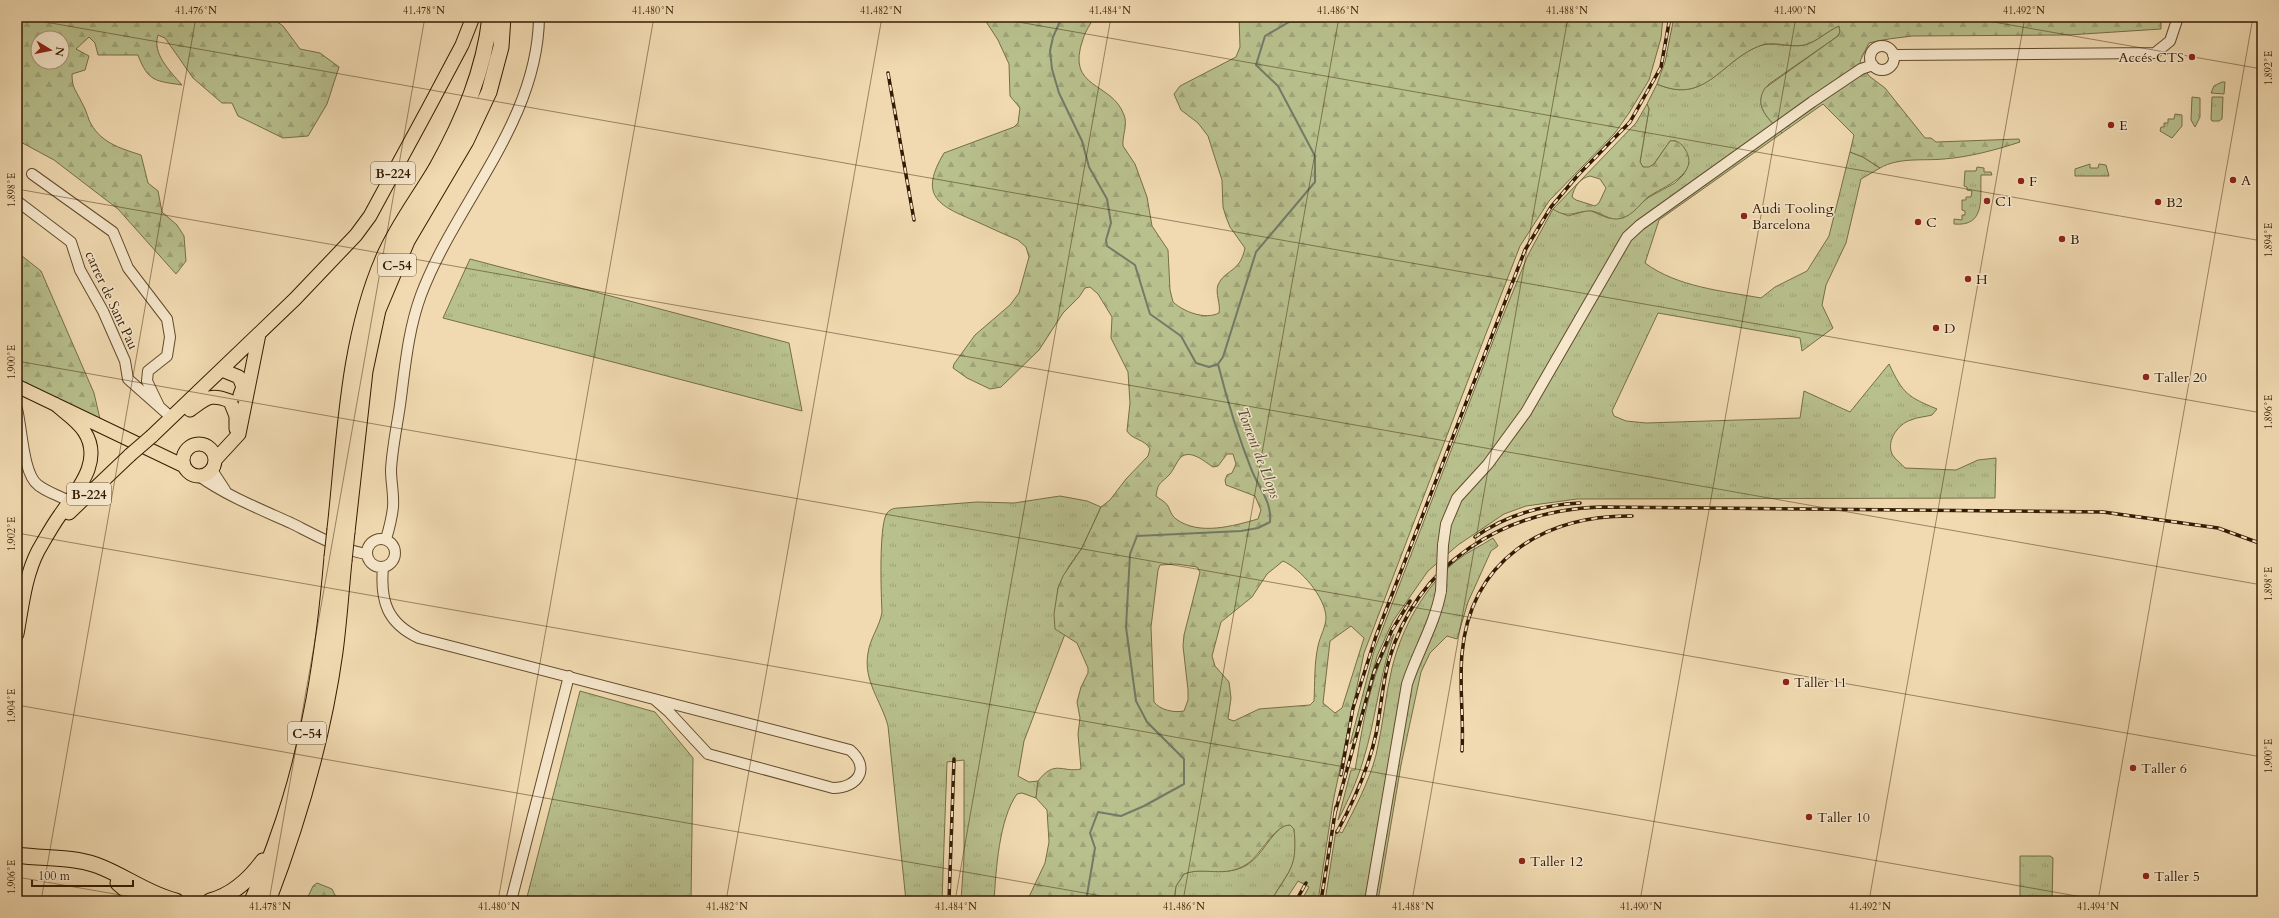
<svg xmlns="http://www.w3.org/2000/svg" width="2279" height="918" font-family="Cardo,serif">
	<defs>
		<pattern id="grass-tufts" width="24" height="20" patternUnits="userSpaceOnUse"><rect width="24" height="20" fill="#b8c08d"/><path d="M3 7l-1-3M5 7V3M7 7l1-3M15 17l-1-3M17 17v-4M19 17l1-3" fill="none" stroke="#9fa478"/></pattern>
		<pattern id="forest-firs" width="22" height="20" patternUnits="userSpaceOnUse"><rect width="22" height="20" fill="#b8c08d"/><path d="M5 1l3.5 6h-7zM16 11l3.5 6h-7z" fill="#9fa478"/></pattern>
	</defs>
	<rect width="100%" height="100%" fill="#f1dab1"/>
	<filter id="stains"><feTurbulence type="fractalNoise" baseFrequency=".005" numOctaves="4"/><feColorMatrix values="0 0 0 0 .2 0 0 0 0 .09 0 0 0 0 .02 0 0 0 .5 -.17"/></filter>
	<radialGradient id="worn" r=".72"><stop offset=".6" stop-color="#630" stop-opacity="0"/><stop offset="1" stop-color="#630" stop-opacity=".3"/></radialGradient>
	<!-- grass -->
	<path fill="url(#grass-tufts)" stroke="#766e46" d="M1839 26 1840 32 1838 36 1769 84C1751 105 1767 117 1782 133L1659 220 1645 263C1677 287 1723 291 1761 298L1775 287 1807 271 1829 236 1850 152 1863 157 1880 168 1861 179 1846 243 1826 285 1822 305 1833 328 1802 351 1800 338 1658 313 1612 411 1614 416 1626 421 1646 423 1800 418 1804 391 1850 412 1889 364C1903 394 1908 397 1937 409L1932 415C1925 417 1917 417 1911 420 1897 424 1884 444 1894 457 1897 461 1902 464 1905 468L1956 470 1978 460 1996 458 1995 498 1577 499 1526 506 1504 514 1458 545 1428 571 1393 621 1377 656 1355 736 1350 744 1374 651 1500 323 1528 255 1553 209 1568 216 1589 210 1608 218H1623L1649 197 1675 183 1684 174 1689 163 1676 141H1670L1654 164 1649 168 1643 167 1640 162 1649 109 1647 104 1657 84C1705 105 1720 62 1759 46 1773 41 1789 48 1804 45 1817 42 1827 31 1839 26Z
		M2222 82H2225L2224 94 2211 93 2214 86Z
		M2192 97 2200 98V117L2195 127 2191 120Z
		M2212 97H2223L2222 119 2219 121H2212L2211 119Z
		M2175 114 2182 115V126L2172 138 2160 131 2161 127H2164V123H2168V119H2174Z
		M2090 164V168H2098L2099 164 2106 165 2109 176H2075V169Z
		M1977 167 1984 168V172H1991L1992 175H1981C1980 198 1986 227 1954 224V219L1962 220V215H1965V211L1962 210V200H1966V197H1971L1972 191 1967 190V187L1964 186 1965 171H1976Z
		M470 259 789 343 802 411 443 318Z
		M1060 496 1087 501 1101 507 1082 548 1069 566 1058 588 1057 598 1060 632 1065 634 1024 741 1018 776 1029 782 1038 781 1036 798 1022 793 1017 794C999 819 996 870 994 901H961L964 856V760L947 762 942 901H906L888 726C881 700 863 681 868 653 870 638 880 626 882 612 881 594 879 529 886 515 889 509 894 508 899 508L977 502 1014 503Z
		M1493 538 1498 546 1491 551 1468 602 1457 639 1447 636 1430 653 1421 672 1401 765 1378 901H1325L1336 830 1342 833C1355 808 1369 782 1376 755 1383 726 1385 697 1392 668 1402 627 1424 588 1456 561 1467 552 1481 546 1493 538Z
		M1394 634C1379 676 1376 720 1363 761 1357 781 1348 801 1338 820L1351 770H1355C1363 725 1370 673 1394 634Z
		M580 691 655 712 693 758 691 901H526Z
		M1285 825H1290L1294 829C1299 869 1288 870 1271 901H1174L1176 886 1184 874C1204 866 1224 878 1247 865 1263 855 1269 835 1285 825Z
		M2020 856H2050L2053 858 2052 901H2020Z"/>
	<!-- forest -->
	<path fill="url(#forest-firs)" stroke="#766e46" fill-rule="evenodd" d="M18 17H271L283 26 300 49 320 53 339 67 327 104 308 136 283 138 238 116 232 103H222L193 78 165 38 158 35C152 54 170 71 182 85 156 81 148 82 138 55H98L95 43 89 37 76 49 89 56 85 70 72 74C72 89 76 90 82 103 85 108 87 114 89 120 99 142 119 148 141 155L148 183 158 191 162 212 177 225 184 236 186 261 176 274 118 209 54 160 17 140ZM38 38H62V62H38Z
		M983 17H1094C1091 24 1085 31 1083 39 1065 90 1112 81 1124 115 1128 125 1122 136 1123 146L1135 164 1147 197 1152 226 1168 250 1170 290 1173 302C1184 312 1205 320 1219 313 1221 304 1215 294 1218 285 1225 269 1240 273 1245 248L1230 227 1226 217 1223 207 1222 180 1208 136 1198 123 1181 110 1174 94 1180 86 1236 57 1240 47 1239 17H1663L1661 38 1649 80 1629 113 1615 133 1549 201 1520 246 1475 362 1364 653 1333 802 1318 901H1301L1309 887 1298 881 1285 901H1271C1289 870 1298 868 1294 829L1290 825C1274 825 1261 855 1247 864 1224 879 1204 866 1184 874L1176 886 1174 901H1076L1067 897 1058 901H1027L1045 863 1049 842 1047 810 1036 798 1038 781C1055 759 1062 773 1081 769L1078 734 1080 718 1077 702 1081 687 1088 673V668L1077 643 1055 629 1054 614 1058 588 1063 576 1082 548 1101 507 1110 500 1126 479 1148 456 1150 449C1145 439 1132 440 1127 431L1130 403 1128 372 1111 338 1112 317 1098 294 1090 287 1085 288 1079 297 1063 313 1039 350 1001 387 990 389 967 378 953 368 954 364 975 335 1010 305 1019 293 1029 257 1026 247 1018 240C1003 234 989 227 973 220 937 205 919 195 944 153L1014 127 1018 123 1020 108 1010 96 1009 64 998 40ZM1227 454H1233L1236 464 1232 473 1227 475 1225 480 1226 485 1255 496 1261 510 1258 519C1233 526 1199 536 1176 519 1171 515 1170 510 1168 506 1165 501 1159 499 1156 496 1158 481 1161 484 1170 474 1174 469 1176 463 1180 458 1190 448 1205 462 1213 467L1218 466ZM1283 561C1301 569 1325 597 1326 617 1326 627 1320 636 1318 646 1314 664 1315 683 1314 701L1310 705 1259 709 1234 721 1228 719 1231 698 1229 682 1215 666 1212 656 1221 622 1252 597 1267 574ZM1176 564 1197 567 1200 572 1184 635 1183 646 1188 690V700L1184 711C1174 713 1160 710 1154 702L1151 627 1158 570 1160 565ZM1351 626 1364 638 1342 708 1335 713 1323 703 1330 641Z
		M1674 17H2161V29L2068 35 1912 36C1897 38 1884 39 1869 43L1860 61 1869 76 1885 88 1925 138H1931L1936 142 2019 139 2020 142C1996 150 1969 157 1944 159 1923 161 1899 157 1880 168L1863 157 1850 152 1854 135 1823 104 1782 133C1769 119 1753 107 1765 88L1838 36 1840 32 1839 26C1827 31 1817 42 1804 45 1790 48 1775 41 1762 45 1721 59 1707 106 1657 84L1665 62Z
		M1647 104 1649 109 1640 162 1643 167H1649L1654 164 1670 141C1677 140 1681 143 1685 149 1701 174 1664 186 1648 197 1640 204 1633 215 1622 218 1609 223 1599 209 1587 211 1573 213 1566 218 1553 209L1636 123ZM1590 176 1600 179 1606 188 1599 203 1595 206 1576 200 1572 197C1574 187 1580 178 1590 176Z
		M17 252 41 271 94 393 100 419 17 381Z
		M317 883 332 889 338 901H306L313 886Z"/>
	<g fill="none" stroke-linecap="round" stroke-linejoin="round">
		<!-- stream -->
		<path stroke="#727b67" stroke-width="2" d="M1062 17 1053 37 1050 51 1052 69 1059 93 1082 141 1089 167 1107 199 1111 223 1106 240 1107 246 1135 265 1150 314 1181 336 1196 363 1209 367 1218 364
			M1086 901 1095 848 1090 833 1098 812 1121 816 1144 806 1184 784V759L1147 722 1136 701 1126 627 1130 554 1137 536 1241 531 1258 528 1270 522C1272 502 1259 488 1252 471 1238 436 1227 400 1218 364L1223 357 1256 252 1315 182V156L1278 86 1256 65 1265 36 1289 22 1342 21 1348 17"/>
		<defs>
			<path id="minor" d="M1870 58a12 12 0 1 1 24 0a12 12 0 1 1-24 0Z
				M1893 55 2155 53 2170 41 2178 17
				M32 174 113 232 128 268 167 319 170 337 167 356 148 371 147 381 159 406
				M17 201 71 242 80 270 103 311 125 361 128 379 172 418
				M17 409C22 428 23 474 38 485 48 493 59 495 70 502
				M212 470 225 490
				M199 476C227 496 260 509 291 523 315 535 341 550 367 554
				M367 553a14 14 0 1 1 28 0a14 14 0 1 1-28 0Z
				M386 539C389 529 392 517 393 507 394 495 391 482 391 470 392 449 397 426 400 405 405 368 408 330 421 295 456 202 538 122 539 17
				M1443 545 1446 524 1457 498 1488 464 1526 412 1627 237 1640 225 1812 102 1861 69 1873 65
				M383 567C380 601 387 623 419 638L850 750C871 768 858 788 833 788L708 754 669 712 654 699
				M511 901 569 676
				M1370 901 1407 684C1417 653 1435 624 1441 591"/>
			<path id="major" d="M222 370 239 377 243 387 240 395
				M17 386 184 466
				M190 410C207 398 210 393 230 401L236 416V429
				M152 436 295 299 356 235 370 216 428 109 462 45 473 17
				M183 460a16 16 0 1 1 32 0a16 16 0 1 1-32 0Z
				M215 460 239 434 259 334
				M69 513 130 455
				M17 634C22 607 25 576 38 551 45 539 52 526 60 515 77 490 104 461 84 431 77 420 64 412 55 404"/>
			<path id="highway" d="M335 529C345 439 347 343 383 259 397 226 419 198 437 167 463 120 484 71 490 17
				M347 532 365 371 378 310 407 241 466 141 489 92 501 47 503 17
				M17 855C43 859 70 856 96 865 124 875 147 894 176 901
				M118 883 139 901
				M210 901C233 895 249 880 263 861
				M252 901C261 880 270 860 277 839 310 749 324 652 332 557
				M268 901C299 820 323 738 335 652 339 622 341 591 344 561"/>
		</defs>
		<!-- minor casing -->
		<use href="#minor" stroke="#634b2c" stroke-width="12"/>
		<!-- major casing -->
		<use href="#major" stroke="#341b00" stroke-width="15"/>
		<!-- highway casing -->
		<use href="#highway" stroke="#341b00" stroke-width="17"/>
		<!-- minor -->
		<use href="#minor" stroke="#f6e7cc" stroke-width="10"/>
		<!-- major -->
		<use href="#major" stroke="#f1dab1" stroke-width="13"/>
		<!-- highway -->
		<use href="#highway" stroke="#f1dab1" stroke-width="15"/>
		<defs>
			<path id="rail" d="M888 73 914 220
				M1475 537C1506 515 1542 505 1580 503
				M1462 751C1464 719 1459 686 1462 654 1470 560 1544 515 1632 516
				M1341 775 1353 708 1376 636 1525 250 1551 207 1578 175 1630 122 1661 67 1670 17
				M1335 813 1374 672 1392 630 1410 601
				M1337 832C1354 801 1368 770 1376 734 1381 710 1382 684 1389 660 1417 563 1504 510 1601 507L2103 512 2218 528 2262 544
				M949 901 954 759
				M1296 901 1306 883
				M1321 901 1336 807"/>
		</defs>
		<!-- rail casing -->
		<use href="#rail" stroke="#341b00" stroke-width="3.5"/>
		<!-- rail -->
		<use href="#rail" stroke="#f6e7cc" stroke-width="2" stroke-dasharray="6" stroke-linecap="butt"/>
		<defs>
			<path id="minor-bridge" d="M1441 591 1443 545"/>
			<path id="major-bridge" d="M130 455 152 436"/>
			<path id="highway-bridge" d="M332 557 335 529
				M344 561 347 532"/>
		</defs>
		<!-- minor-bridge casing -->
		<use href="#minor-bridge" stroke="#634b2c" stroke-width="12" stroke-linecap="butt"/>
		<!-- major-bridge casing -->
		<use href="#major-bridge" stroke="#341b00" stroke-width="15" stroke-linecap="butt"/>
		<!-- highway-bridge casing -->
		<use href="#highway-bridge" stroke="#341b00" stroke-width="17" stroke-linecap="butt"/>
		<!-- minor-bridge -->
		<use href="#minor-bridge" stroke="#f6e7cc" stroke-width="10"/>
		<!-- major-bridge -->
		<use href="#major-bridge" stroke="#f1dab1" stroke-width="13"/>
		<!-- highway-bridge -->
		<use href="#highway-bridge" stroke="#f1dab1" stroke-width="15"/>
	</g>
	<!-- ticks -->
	<path fill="none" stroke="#341b00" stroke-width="1" stroke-opacity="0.45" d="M17 17 2262 413M990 17 2262 241M1965 17 2262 69M17 189 2262 585M17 361 2262 757M17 533 2105 901M17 705 1130 901M17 877 155 901M41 901 196 17M269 901 425 17M498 901 654 17M726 901 882 17M955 901 1111 17M1183 901 1339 17M1412 901 1568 17M1640 901 1796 17M1869 901 2025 17M2098 901 2253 17"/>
	<!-- markers -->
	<g fill="#8f2418" stroke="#f6e7cc" stroke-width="1.5">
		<circle cx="2192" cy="57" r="4"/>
		<circle cx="2111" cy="125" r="4"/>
		<circle cx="2233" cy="180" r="4"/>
		<circle cx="2021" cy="181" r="4"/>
		<circle cx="1987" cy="201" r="4"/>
		<circle cx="2158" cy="202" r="4"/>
		<circle cx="1744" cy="216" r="4"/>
		<circle cx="1918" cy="222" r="4"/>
		<circle cx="2062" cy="239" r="4"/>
		<circle cx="1968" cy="279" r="4"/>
		<circle cx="1936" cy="328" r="4"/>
		<circle cx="2146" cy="377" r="4"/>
		<circle cx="1786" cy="682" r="4"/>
		<circle cx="2133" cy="768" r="4"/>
		<circle cx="1809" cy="817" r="4"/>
		<circle cx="1522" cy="861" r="4"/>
		<circle cx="2146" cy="876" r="4"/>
	</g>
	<g text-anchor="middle" stroke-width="3" stroke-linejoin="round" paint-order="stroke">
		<!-- shield labels -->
		<g fill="#f6e7cc" stroke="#6e583d" stroke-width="1">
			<rect x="371" y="162" width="44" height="22" rx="3"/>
			<rect x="378" y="254" width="38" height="22" rx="3"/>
			<rect x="67" y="483" width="44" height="22" rx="3"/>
			<rect x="288" y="722" width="38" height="22" rx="3"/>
		</g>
		<g font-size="13" font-weight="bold" fill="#341b00">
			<text x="393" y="178">B-224</text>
			<text x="397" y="270">C-54</text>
			<text x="89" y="499">B-224</text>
			<text x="307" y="738">C-54</text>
		</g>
		<!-- poi labels -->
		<g font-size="14" fill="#341b00" stroke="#f6e7cc" text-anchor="start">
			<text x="2184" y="62" text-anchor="end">Accés CTS</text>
			<text x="2119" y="130">E</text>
			<text x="2241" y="185">A</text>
			<text x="2029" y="186">F</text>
			<text x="1995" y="206">C1</text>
			<text x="2166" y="207">B2</text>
			<text x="1752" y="213">Audi Tooling<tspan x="1752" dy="16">Barcelona</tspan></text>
			<text x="1926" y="227">C</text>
			<text x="2070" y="244">B</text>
			<text x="1976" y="284">H</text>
			<text x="1944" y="333">D</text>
			<text x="2154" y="382">Taller 20</text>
			<text x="1794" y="687">Taller 11</text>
			<text x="2141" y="773">Taller 6</text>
			<text x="1817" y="822">Taller 10</text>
			<text x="1530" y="866">Taller 12</text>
			<text x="2154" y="881">Taller 5</text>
		</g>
		<!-- street labels -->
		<g font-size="14" fill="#341b00" stroke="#f6e7cc">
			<text transform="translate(112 300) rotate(65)" y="5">carrer de Sant Pau</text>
		</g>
		<!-- water labels -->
		<g font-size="15" font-style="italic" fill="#534b34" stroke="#f6e7cc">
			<text transform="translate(1259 453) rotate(69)" y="5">Torrent de Llops</text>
		</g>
	</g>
	<!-- margin -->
	<rect width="2279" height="918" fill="none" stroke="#f1dab1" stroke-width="44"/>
	<!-- north arrow -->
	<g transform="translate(50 50) rotate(100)"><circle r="19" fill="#f6e7cc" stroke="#a8957a"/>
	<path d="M0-3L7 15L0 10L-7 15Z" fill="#8f2418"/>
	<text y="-6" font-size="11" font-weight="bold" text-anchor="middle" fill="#341b00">N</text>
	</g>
	<!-- scale -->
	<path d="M32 880v6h101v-6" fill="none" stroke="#341b00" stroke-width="2"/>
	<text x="38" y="880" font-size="12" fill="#341b00" stroke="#f6e7cc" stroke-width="3" paint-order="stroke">100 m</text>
	<rect x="22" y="22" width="2235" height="874" fill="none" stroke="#341b00" stroke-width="1.5"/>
	<g font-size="10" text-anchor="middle" fill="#341b00">
		<text x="196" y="14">41.476°N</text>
		<text x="424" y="14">41.478°N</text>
		<text x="653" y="14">41.480°N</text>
		<text x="881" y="14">41.482°N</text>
		<text x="1110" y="14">41.484°N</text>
		<text x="1338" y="14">41.486°N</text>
		<text x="1567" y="14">41.488°N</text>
		<text x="1795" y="14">41.490°N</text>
		<text x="2024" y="14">41.492°N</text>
		<text transform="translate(2268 68) rotate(-90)" y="4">1.892°E</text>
		<text transform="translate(11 190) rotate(-90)" y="4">1.898°E</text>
		<text transform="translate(2268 240) rotate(-90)" y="4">1.894°E</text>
		<text transform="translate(11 362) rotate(-90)" y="4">1.900°E</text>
		<text transform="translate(2268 412) rotate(-90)" y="4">1.896°E</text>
		<text transform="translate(11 534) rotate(-90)" y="4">1.902°E</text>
		<text transform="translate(2268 584) rotate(-90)" y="4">1.898°E</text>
		<text transform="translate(11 706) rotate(-90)" y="4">1.904°E</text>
		<text transform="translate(2268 756) rotate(-90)" y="4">1.900°E</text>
		<text transform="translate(11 877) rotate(-90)" y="4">1.906°E</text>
		<text x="270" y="910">41.478°N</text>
		<text x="499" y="910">41.480°N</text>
		<text x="727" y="910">41.482°N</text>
		<text x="956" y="910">41.484°N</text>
		<text x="1184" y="910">41.486°N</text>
		<text x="1413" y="910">41.488°N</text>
		<text x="1641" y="910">41.490°N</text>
		<text x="1870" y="910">41.492°N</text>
		<text x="2098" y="910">41.494°N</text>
	</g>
	<rect width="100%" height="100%" filter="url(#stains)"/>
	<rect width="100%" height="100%" fill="url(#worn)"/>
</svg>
